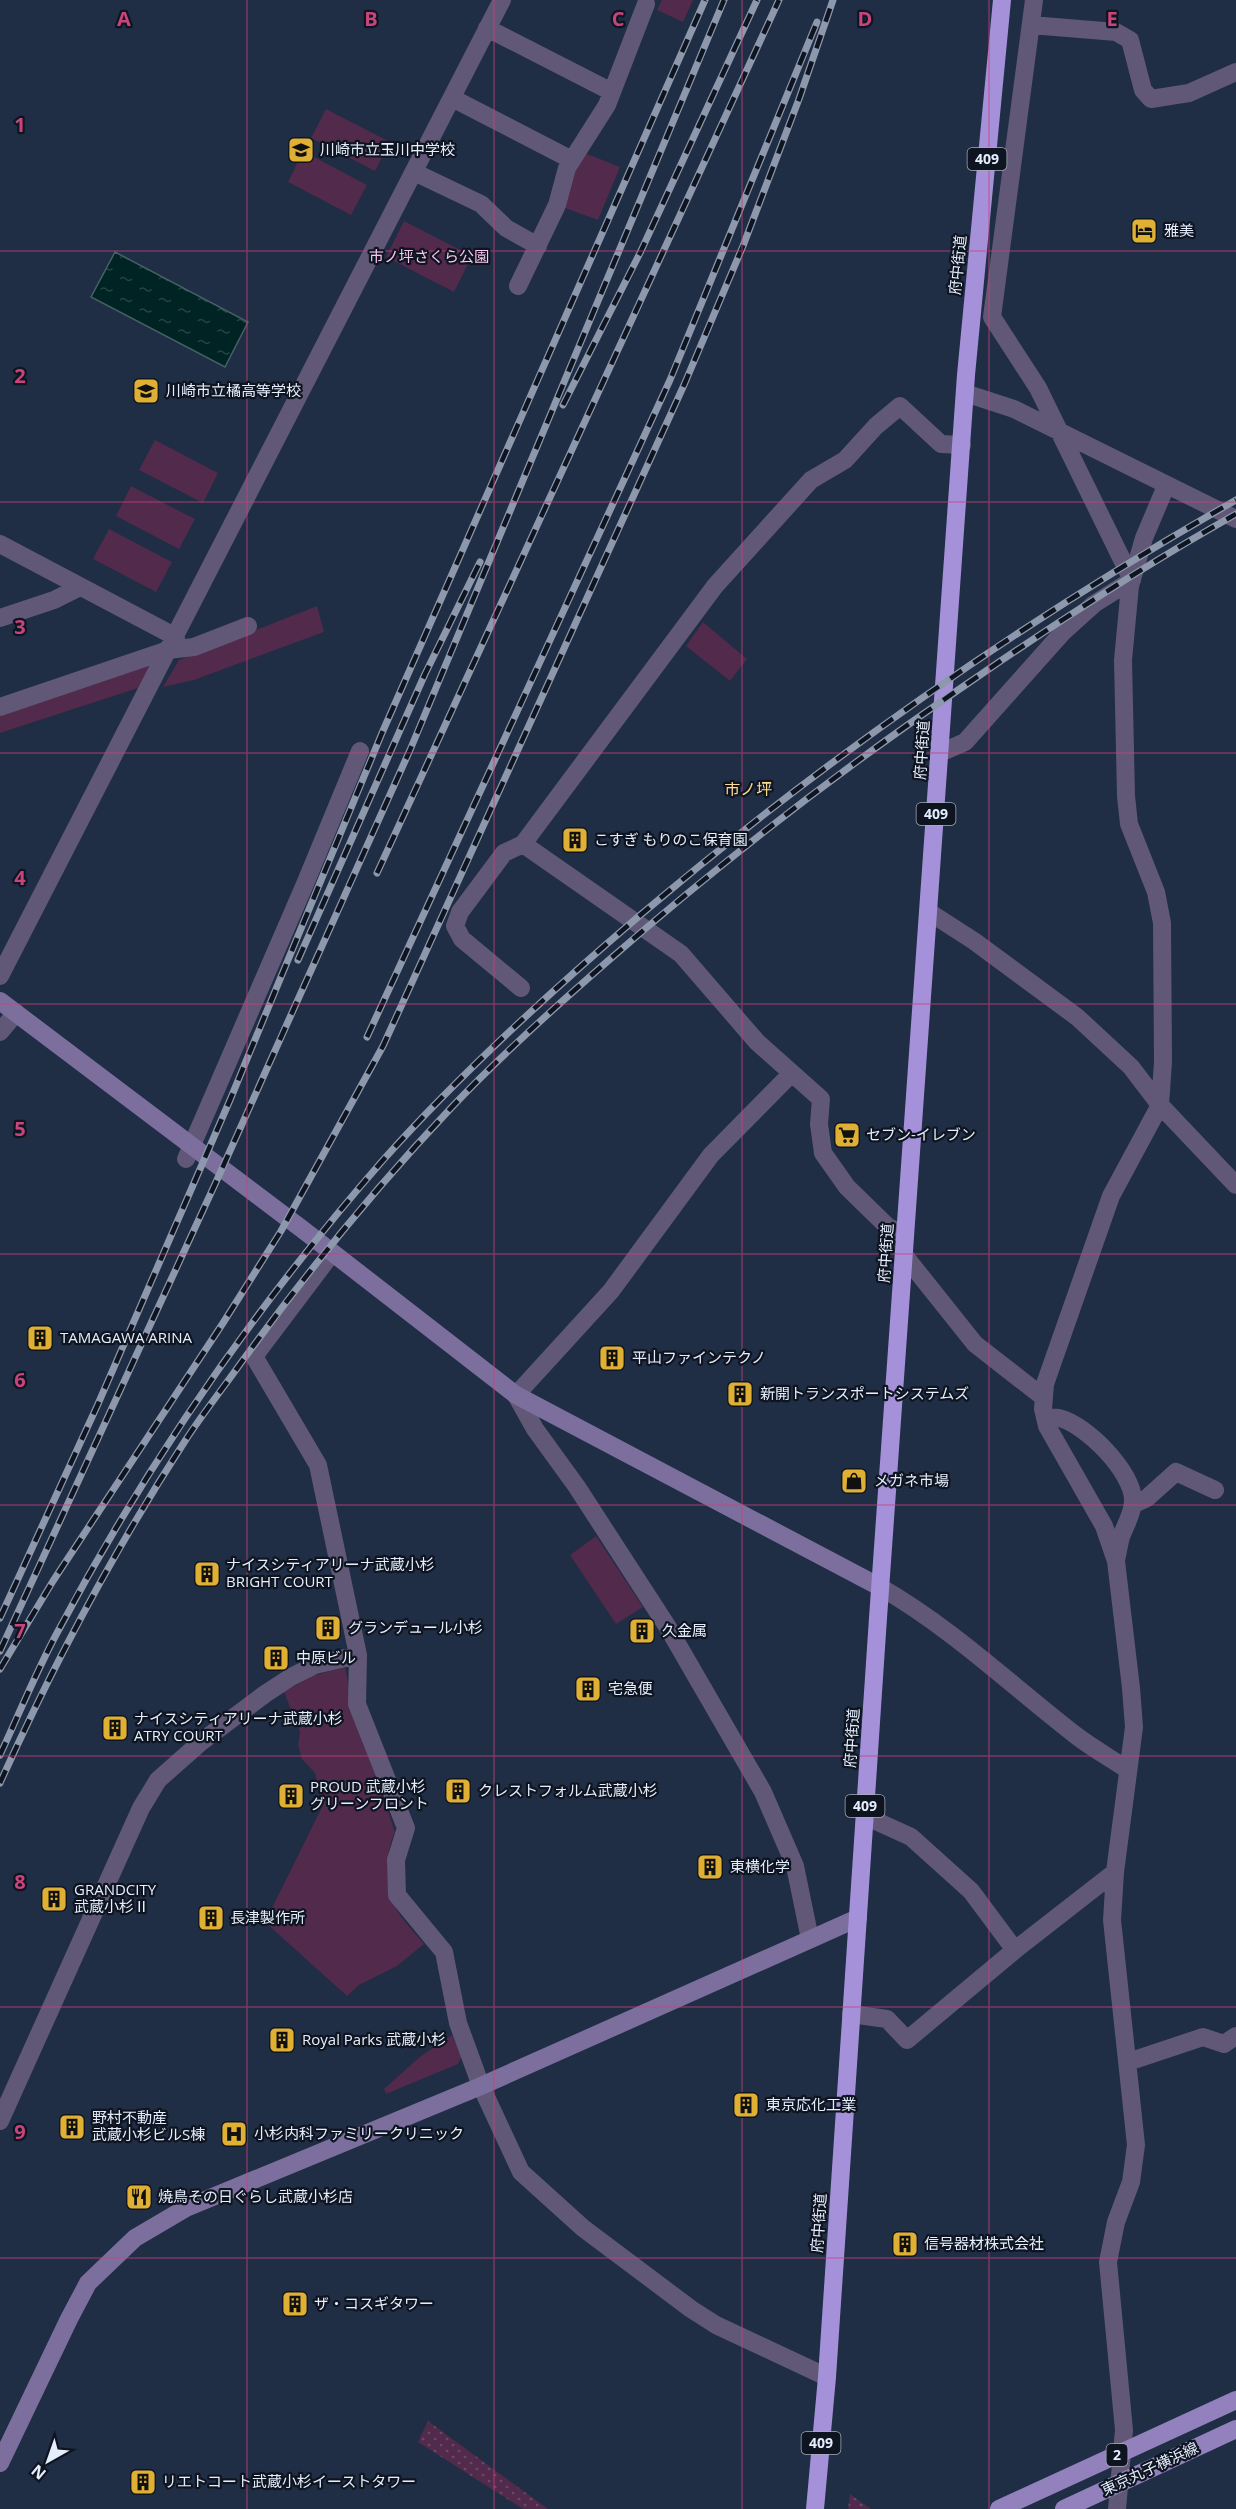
<svg xmlns="http://www.w3.org/2000/svg" width="1236" height="2509" font-family="'Open Sans','Noto Sans JP',sans-serif">
	<defs>
		<pattern id="grass-dots" width="8" height="8" patternUnits="userSpaceOnUse" patternTransform="scale(1.5)"><rect width="8" height="8" fill="#512a4c"/><path d="M2 2h.1M6 6h.1" fill="none" stroke="#6a4967" stroke-width="1.8" stroke-linecap="round"/></pattern>
		<pattern id="water-ripples" width="26" height="14" patternUnits="userSpaceOnUse" patternTransform="scale(1.5)"><rect width="26" height="14" fill="#002423"/><path d="M2 4q2-2 4 0t4 0M15 11q2-2 4 0t4 0" fill="none" stroke="#254444"/></pattern>
	</defs>
	<rect width="100%" height="100%" fill="#1f2d45"/>
	<!-- grass -->
	<path fill="url(#grass-dots)" d="M428 2421 548 2509H523L418 2442Z
		M850 2494 871 2509H848Z"/>
	<!-- park -->
	<path fill="#512a4c" d="M662 0H693L683 22 657 10Z
		M326 109 390 142 375 171 311 138Z
		M303 151 367 185 351 215 288 182Z
		M585 153 620 167 598 220 557 205Z
		M404 221 472 256 454 292 386 257Z
		M155 440 218 473 203 503 139 470Z
		M131 486 195 519 179 549 116 516Z
		M109 529 172 562 156 592 93 559Z
		M317 606 324 632 194 680 163 687 179 660Z
		M703 622 747 659 730 681 686 646Z
		M156 660 141 687 0 733V712Z
		M596 1536 643 1607 616 1624 570 1555Z
		M345 1667 354 1713 395 1832C389 1845 388 1854 388 1869 387 1907 401 1916 424 1944L397 1966 359 1985 347 1996 265 1922 323 1805 315 1773 302 1759 298 1745 300 1732 284 1692 312 1676Z
		M452 2035 462 2056 458 2064 386 2094 384 2089 421 2056Z"/>
	<!-- water -->
	<path fill="url(#water-ripples)" stroke="#456165" stroke-width="1.5" d="M115 252 248 322 225 367 91 297Z"/>
	<g fill="none" stroke-linecap="round" stroke-linejoin="round">
		<!-- street -->
		<path stroke="#605876" stroke-width="18" d="M1031 25 1116 32 1130 40 1143 90 1151 99 1189 93 1236 72
			M487 28 612 92
			M452 98 572 160
			M414 172 481 204 506 228 538 246
			M518 286 557 205 567 168 607 105 646 4
			M965 393 1014 409 1236 519
			M0 544 176 637
			M0 618 54 600 80 587
			M0 707 168 650 194 647 248 626
			M940 753 965 742 1063 632 1094 604 1132 580 1038 388 992 317 1034 0
			M523 844 681 954 757 1042 821 1099 819 1124 823 1153 847 1187 888 1227 905 1235
			M929 912 974 941 1077 1017 1131 1067 1160 1105 1236 1185
			M0 976 502 0
			M521 988 462 939 455 926 460 912 504 853 523 844 715 586 811 480 845 460 876 426 900 406 941 444 962 445
			M0 1032 16 1013
			M791 1074 711 1155 611 1291 516 1395 535 1429 577 1487 667 1626 763 1792 795 1866 810 1939
			M186 1159 305 884 360 751
			M332 1253 258 1351 255 1358 318 1465 358 1655 357 1704 406 1828 396 1860 397 1895 444 1952 458 2023 481 2086 521 2172 583 2228 691 2309 716 2325 827 2377
			M904 1255 975 1344 1043 1397
			M1045 1417C1049 1418 1054 1417 1059 1418 1086 1424 1134 1473 1133 1501 1133 1513 1125 1526 1121 1537 1119 1544 1118 1552 1116 1560
			M1134 1504 1147 1498 1176 1472 1215 1490
			M880 1587C952 1628 1013 1687 1078 1737 1094 1749 1112 1759 1128 1770
			M865 1816 911 1837 971 1891 1015 1950
			M851 2014 887 2019 907 2040 1015 1950 1115 1872
			M1128 2062 1203 2037 1224 2044 1236 2036
			M0 2121 141 1808 158 1780 201 1742 265 1694 291 1677 315 1665 358 1655
			M1117 2509 1124 2430 1108 2262 1116 2222 1131 2182 1136 2145 1112 1920 1115 1872 1134 1727 1131 1688 1116 1561 1104 1526 1047 1426 1043 1409 1045 1384 1111 1196 1160 1105 1163 1062 1162 923 1156 892 1129 824 1126 796 1123 660 1130 586 1144 538 1166 486"/>
		<!-- secondary -->
		<path stroke="#7c6f9e" stroke-width="18" d="M0 1001 302 1229 516 1395 880 1587
			M0 2463 69 2319 88 2283 135 2238 186 2208 481 2086 858 1918"/>
		<!-- primary -->
		<path stroke="#9281bd" stroke-width="18" d="M999 2509 1236 2400
			M1064 2509 1236 2429"/>
		<!-- highway -->
		<path stroke="#a591d9" stroke-width="18" d="M815 2509 827 2377 878 1618 966 375 1002 0"/>
		<defs>
			<path id="rail" d="M563 405 640 253 757 0
				M377 873 779 0
				M298 960 425 674 480 562
				M367 1037 670 380 817 22
				M0 1618 98 1404 230 1100 382 733 705 0
				M0 1651 216 1182 410 750 724 0
				M0 1669 53 1581 223 1323 281 1231 383 1046 684 385 743 246 799 99 833 0
				M0 1755C19 1714 36 1672 57 1633 147 1463 258 1303 384 1159 462 1072 550 992 638 917 824 759 1025 620 1236 500
				M0 1783C53 1665 115 1549 185 1441 203 1413 224 1387 243 1360 307 1272 376 1187 451 1108 500 1056 555 1007 609 960 728 856 852 761 983 673 1065 617 1149 563 1236 514"/>
		</defs>
		<!-- rail casing -->
		<use href="#rail" stroke="#8d98ac" stroke-width="7"/>
		<!-- rail -->
		<use href="#rail" stroke="#0f1520" stroke-width="4.5" stroke-dasharray="14" stroke-linecap="butt"/>
	</g>
	<!-- grid -->
	<path fill="none" stroke="#c9437c" stroke-width="1.5" stroke-opacity="0.55" d="M247 0V2509M494 0V2509M742 0V2509M989 0V2509M0 251H1236M0 502H1236M0 753H1236M0 1004H1236M0 1254H1236M0 1505H1236M0 1756H1236M0 2007H1236M0 2258H1236"/>
	<!-- icons -->
	<defs>
		<symbol id="school-square" viewBox="-11 -11 22 22"><rect x="-9" y="-9" width="18" height="18" rx="4" fill="#dfb034" stroke="#0f1520"/><path d="M0-5L7-2L0 1L-7-2ZM-4 1L0 2.5L4 1V4Q0 6-4 4Z" fill="#111"/></symbol>
		<symbol id="hotel-square" viewBox="-11 -11 22 22"><rect x="-9" y="-9" width="18" height="18" rx="4" fill="#dfb034" stroke="#0f1520"/><path d="M-6-4.5h1.5V1H6V5H4.5V3h-9V5H-6ZM-4 0a1.8 1.8 0 1 1 3.6 0ZM.5 0V-2.5h3Q6-2.5 6 0Z" fill="#111"/></symbol>
		<symbol id="building-square" viewBox="-11 -11 22 22"><rect x="-9" y="-9" width="18" height="18" rx="4" fill="#dfb034" stroke="#0f1520"/><path d="M-4-6H4V6H1V3H-1V6H-4ZM-2.5-4.3h1.7v1.8h-1.7ZM.8-4.3h1.7v1.8H.8ZM-2.5-1h1.7V.8h-1.7ZM.8-1h1.7V.8H.8Z" fill="#111"/></symbol>
		<symbol id="supermarket-square" viewBox="-11 -11 22 22"><rect x="-9" y="-9" width="18" height="18" rx="4" fill="#dfb034" stroke="#0f1520"/><path d="M-6-5.5h2.5l.6 2H6L4.5 2H-2.5L-4.4-4H-6ZM-1.5 3.2a1.3 1.3 0 1 0 .1 0ZM3 3.2a1.3 1.3 0 1 0 .1 0Z" fill="#111"/></symbol>
		<symbol id="shop-square" viewBox="-11 -11 22 22"><rect x="-9" y="-9" width="18" height="18" rx="4" fill="#dfb034" stroke="#0f1520"/><path d="M-5-2.5h2.3a2.7 3.5 0 0 1 5.4 0H5L5.5 6h-11ZM-1.5-2.5h3a1.5 2.3 0 0 0-3 0Z" fill="#111"/></symbol>
		<symbol id="hospital-square" viewBox="-11 -11 22 22"><rect x="-9" y="-9" width="18" height="18" rx="4" fill="#dfb034" stroke="#0f1520"/><path d="M-5-5h3v3.5h4V-5h3V5h-3V1.5h-4V5h-3Z" fill="#111"/></symbol>
		<symbol id="restaurant-square" viewBox="-11 -11 22 22"><rect x="-9" y="-9" width="18" height="18" rx="4" fill="#dfb034" stroke="#0f1520"/><path d="M-5-6h1v4h1v-4h1v4h1v-4h1v5L-1.5 .5V6h-2V.5L-5-1ZM5-6V6H3V1.5H1.5Q1.5-4 5-6Z" fill="#111"/></symbol>
	</defs>
	<g fill-rule="evenodd">
		<use href="#school-square" x="286" y="135" width="30" height="30"/>
		<use href="#hotel-square" x="1129" y="216" width="30" height="30"/>
		<use href="#school-square" x="131" y="376" width="30" height="30"/>
		<use href="#building-square" x="560" y="825" width="30" height="30"/>
		<use href="#supermarket-square" x="832" y="1120" width="30" height="30"/>
		<use href="#building-square" x="25" y="1323" width="30" height="30"/>
		<use href="#building-square" x="597" y="1343" width="30" height="30"/>
		<use href="#building-square" x="725" y="1379" width="30" height="30"/>
		<use href="#shop-square" x="839" y="1466" width="30" height="30"/>
		<use href="#building-square" x="192" y="1559" width="30" height="30"/>
		<use href="#building-square" x="313" y="1613" width="30" height="30"/>
		<use href="#building-square" x="627" y="1616" width="30" height="30"/>
		<use href="#building-square" x="261" y="1643" width="30" height="30"/>
		<use href="#building-square" x="573" y="1674" width="30" height="30"/>
		<use href="#building-square" x="100" y="1713" width="30" height="30"/>
		<use href="#building-square" x="443" y="1776" width="30" height="30"/>
		<use href="#building-square" x="276" y="1781" width="30" height="30"/>
		<use href="#building-square" x="695" y="1852" width="30" height="30"/>
		<use href="#building-square" x="39" y="1884" width="30" height="30"/>
		<use href="#building-square" x="196" y="1903" width="30" height="30"/>
		<use href="#building-square" x="267" y="2025" width="30" height="30"/>
		<use href="#building-square" x="731" y="2090" width="30" height="30"/>
		<use href="#building-square" x="57" y="2112" width="30" height="30"/>
		<use href="#hospital-square" x="219" y="2119" width="30" height="30"/>
		<use href="#restaurant-square" x="124" y="2182" width="30" height="30"/>
		<use href="#building-square" x="890" y="2229" width="30" height="30"/>
		<use href="#building-square" x="280" y="2289" width="30" height="30"/>
		<use href="#building-square" x="128" y="2467" width="30" height="30"/>
	</g>
	<g text-anchor="middle" stroke-width="4.5" stroke-linejoin="round" paint-order="stroke">
		<!-- shield labels -->
		<g fill="#0f1520" stroke="#a5adbb" stroke-width="1.5">
			<rect x="967.5" y="148" width="39" height="22" rx="4.5"/>
			<rect x="916.5" y="803" width="39" height="22" rx="4.5"/>
			<rect x="845.5" y="1795" width="39" height="22" rx="4.5"/>
			<rect x="801.5" y="2432" width="39" height="22" rx="4.5"/>
			<rect x="1106.5" y="2444" width="21" height="22" rx="4.5"/>
		</g>
		<g font-size="14" font-weight="bold" fill="#e5eefe">
			<text x="987" y="164">409</text>
			<text x="936" y="819">409</text>
			<text x="865" y="1811">409</text>
			<text x="821" y="2448">409</text>
			<text x="1117" y="2460">2</text>
		</g>
		<!-- poi labels -->
		<g font-size="15" fill="#e5eefe" stroke="#0f1520" text-anchor="start">
			<text x="320" y="155">川崎市立玉川中学校</text>
			<text x="1164" y="236">雅美</text>
			<text x="166" y="396">川崎市立橘高等学校</text>
			<text x="594" y="845">こすぎ もりのこ保育園</text>
			<text x="866" y="1140">セブン-イレブン</text>
			<text x="60" y="1343">TAMAGAWA ARINA</text>
			<text x="632" y="1363">平山ファインテクノ</text>
			<text x="760" y="1399">新開トランスポートシステムズ</text>
			<text x="874" y="1486">メガネ市場</text>
			<text x="226" y="1570">ナイスシティアリーナ武蔵小杉<tspan x="226" dy="17">BRIGHT COURT</tspan></text>
			<text x="348" y="1633">グランデュール小杉</text>
			<text x="662" y="1636">久金属</text>
			<text x="296" y="1663">中原ビル</text>
			<text x="608" y="1694">宅急便</text>
			<text x="134" y="1724">ナイスシティアリーナ武蔵小杉<tspan x="134" dy="17">ATRY COURT</tspan></text>
			<text x="310" y="1792">PROUD 武蔵小杉<tspan x="310" dy="17">グリーンフロント</tspan></text>
			<text x="478" y="1796">クレストフォルム武蔵小杉</text>
			<text x="730" y="1872">東横化学</text>
			<text x="74" y="1895">GRANDCITY<tspan x="74" dy="17">武蔵小杉Ⅱ</tspan></text>
			<text x="230" y="1923">長津製作所</text>
			<text x="302" y="2045">Royal Parks 武蔵小杉</text>
			<text x="766" y="2110">東京応化工業</text>
			<text x="92" y="2123">野村不動産<tspan x="92" dy="17">武蔵小杉ビルS棟</tspan></text>
			<text x="254" y="2139">小杉内科ファミリークリニック</text>
			<text x="158" y="2202">焼鳥その日ぐらし武蔵小杉店</text>
			<text x="924" y="2249">信号器材株式会社</text>
			<text x="314" y="2309">ザ・コスギタワー</text>
			<text x="162" y="2487">リエトコート武蔵小杉イーストタワー</text>
		</g>
		<!-- park labels -->
		<g font-size="15" fill="#f9c5f1" stroke="#0f1520">
			<text x="429" y="262">市ノ坪さくら公園</text>
		</g>
		<!-- street labels -->
		<g font-size="15" fill="#e5eefe" stroke="#0f1520">
			<text transform="translate(958 265) rotate(-84)" y="5">府中街道</text>
			<text transform="translate(922 750) rotate(-86)" y="5">府中街道</text>
			<text transform="translate(886 1253) rotate(-86)" y="5">府中街道</text>
			<text transform="translate(852 1738) rotate(-86)" y="5">府中街道</text>
			<text transform="translate(819 2223) rotate(-86)" y="5">府中街道</text>
			<text transform="translate(1150 2469) rotate(-25)" y="5">東京丸子横浜線</text>
		</g>
		<!-- neighbourhood labels -->
		<g font-size="16" fill="#fcdb90" stroke="#0f1520">
			<text x="748" y="795">市ノ坪</text>
		</g>
	</g>
	<g font-size="20" text-anchor="middle" font-weight="bold" fill="#c9437c" stroke="#0f1520" stroke-width="4.5" stroke-linejoin="round" paint-order="stroke">
		<text x="124" y="26">A</text>
		<text x="371" y="26">B</text>
		<text x="618" y="26">C</text>
		<text x="865" y="26">D</text>
		<text x="1112" y="26">E</text>
		<text x="20" y="132">1</text>
		<text x="20" y="383">2</text>
		<text x="20" y="634">3</text>
		<text x="20" y="885">4</text>
		<text x="20" y="1136">5</text>
		<text x="20" y="1387">6</text>
		<text x="20" y="1638">7</text>
		<text x="20" y="1889">8</text>
		<text x="20" y="2139">9</text>
	</g>
	<!-- north arrow -->
	<g transform="translate(48 2461) rotate(220)" stroke="#0f1520" stroke-width="4.5" paint-order="stroke">
	<path d="M0-4.5L10 22L0 15L-10 22Z" fill="#e5eefe"/>
	<text y="-9" font-size="16" font-weight="bold" text-anchor="middle" fill="#e5eefe">N</text>
	</g>
</svg>
